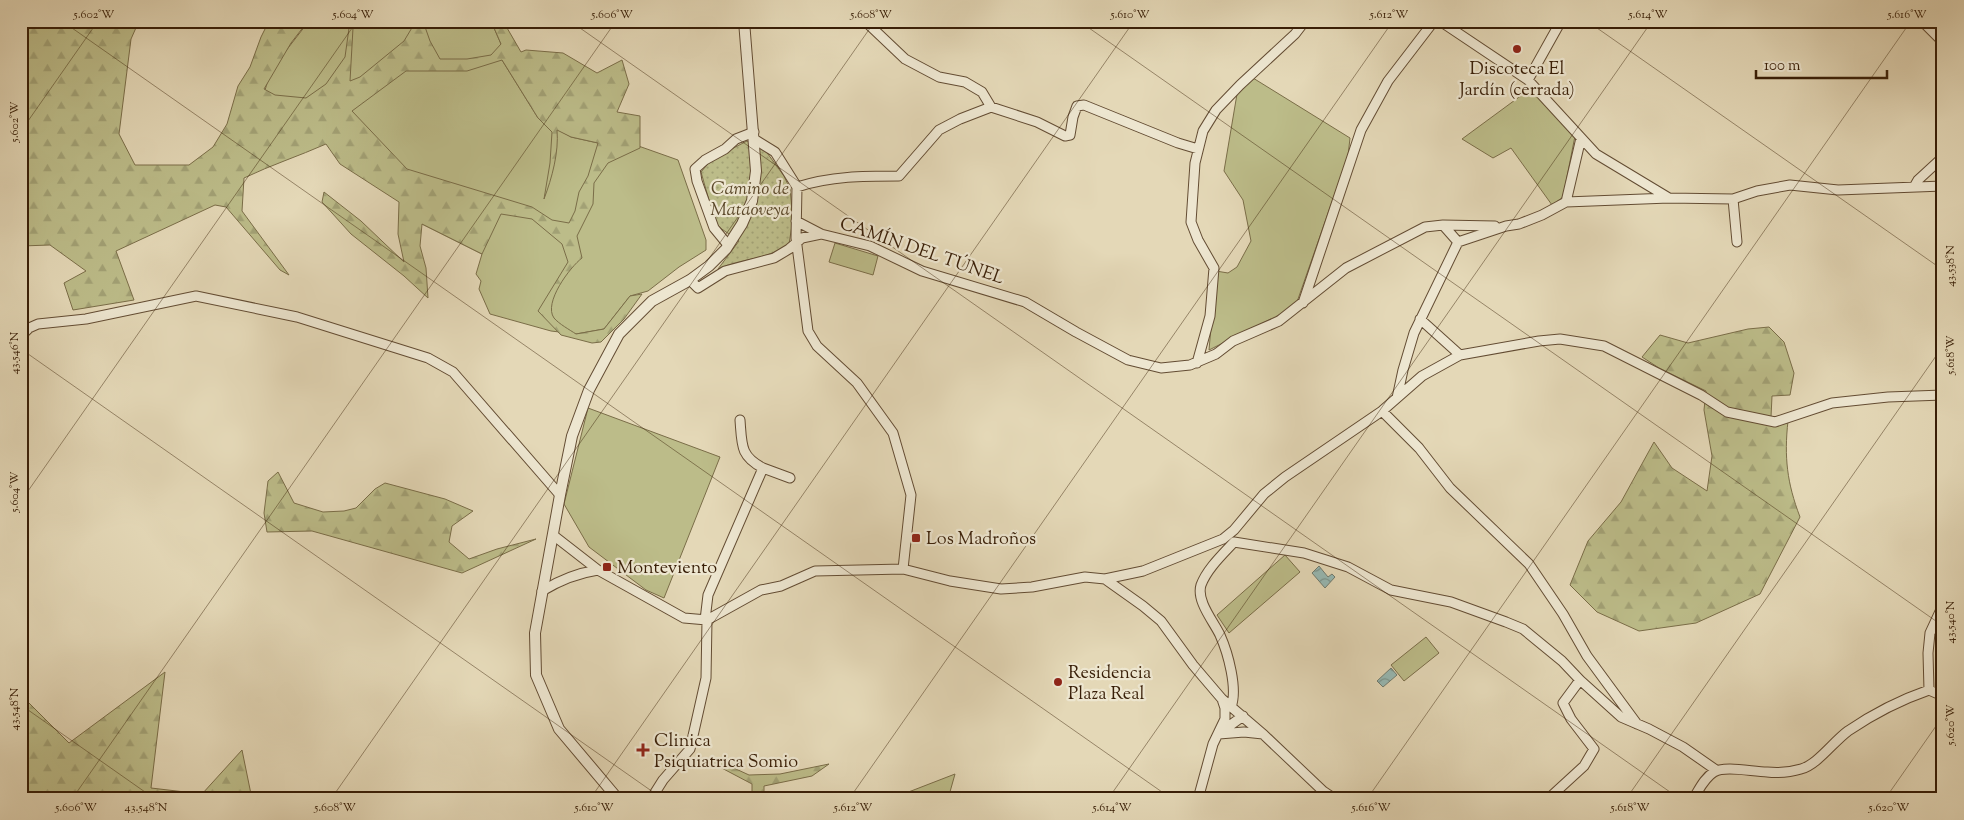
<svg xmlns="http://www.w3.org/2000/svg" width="1964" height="820" font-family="'Sorts Mill Goudy',serif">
	<defs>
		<pattern id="forest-firs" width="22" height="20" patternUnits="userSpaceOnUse" patternTransform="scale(1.25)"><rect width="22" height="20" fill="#bcbc89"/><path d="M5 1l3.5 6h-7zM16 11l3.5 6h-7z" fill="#a2a175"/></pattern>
		<pattern id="park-dots" width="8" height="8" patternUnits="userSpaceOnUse" patternTransform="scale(1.25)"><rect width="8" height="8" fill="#bcbc89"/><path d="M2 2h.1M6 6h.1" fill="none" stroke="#a2a175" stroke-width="1.8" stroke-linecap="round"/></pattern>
		<pattern id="water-waves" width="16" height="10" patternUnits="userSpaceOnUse" patternTransform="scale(1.25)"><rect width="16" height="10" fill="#96b9b4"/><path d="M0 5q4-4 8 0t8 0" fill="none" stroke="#7b9690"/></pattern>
	</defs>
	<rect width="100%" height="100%" fill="#e4d8b7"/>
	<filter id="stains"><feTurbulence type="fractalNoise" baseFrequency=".004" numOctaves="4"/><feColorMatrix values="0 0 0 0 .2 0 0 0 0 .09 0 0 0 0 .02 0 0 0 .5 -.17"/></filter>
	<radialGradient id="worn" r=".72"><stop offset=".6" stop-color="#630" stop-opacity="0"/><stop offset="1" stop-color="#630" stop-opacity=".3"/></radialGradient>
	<!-- green -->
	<path fill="#bcbc89" stroke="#7a6d48" d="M309 21H491L501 44 502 60 538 118 571 137 598 143H630L678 160 706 240V250L679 267 648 291 630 296 604 329 576 334 551 331 490 314 479 289 481 281 476 274 482 254 422 224 337 110 260 107 271 70Z
		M1253 78 1350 138 1348 156 1297 302 1281 314 1209 350 1216 271 1228 273 1237 267 1251 241 1243 200 1224 171 1237 94Z
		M1530 89 1575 136 1563 197 1552 205 1511 148 1493 158 1462 139Z
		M835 243 878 256 873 275 829 262Z
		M588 408 720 457 664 598 646 590 589 547 564 504Z
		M1285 555 1300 572 1229 633 1217 615Z
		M1426 637 1439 653 1404 681 1391 665Z
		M955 774 948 799H892L893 798Z"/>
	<!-- forest -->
	<path fill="url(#forest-firs)" stroke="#7a6d48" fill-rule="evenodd" d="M21 21H139L131 39 119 134 135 165H189L213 147 227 124 238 86 250 67 261 37 269 21H308L291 43 264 89 275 95 306 98 326 84 345 57 350 21H357L353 28 350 81 360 77 404 41 416 21H426L424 24 430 41 440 59H467L491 55 501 44 491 21H503L521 52 526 50 563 53 597 73 622 60 629 84 617 112 640 116V148L608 163 594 183 593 204 577 236 582 258C570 267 543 303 554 318 559 324 570 330 576 334L604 329 630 296 642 294 624 319 601 342 592 343 561 335 538 311 568 262 562 244 532 219 501 214 482 254 422 224 420 246 426 268 428 298 404 276 351 234 322 202 324 192 361 221 404 262 398 234 399 202 340 164 326 144C299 156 271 165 244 178L242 211 289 275 280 270 226 207 215 205 116 251 134 300 73 310 64 283 86 271 50 245 21 246ZM502 60 538 118 552 132 550 163 544 199C552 178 559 152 557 130L571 137 598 143 588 176 579 192 575 211 569 223 552 220 532 207 407 169 352 111 406 71H467Z
		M1769 327 1784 342 1794 373 1790 395 1772 396 1771 417 1788 421C1784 457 1787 483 1800 517L1760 594 1696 623 1639 631 1597 612 1570 585 1588 541 1621 502 1654 442 1672 468 1707 491 1712 456 1704 410 1706 391 1659 368 1642 357 1660 335 1688 343 1748 329Z
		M278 472 294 503 323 512 344 511 356 508 375 489 385 483 445 499 473 511 452 526 449 542 469 559 497 549 536 539 462 573 312 531 267 532 264 513 268 481Z
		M165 672 151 788 202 794 242 750 252 799H21V695L69 743Z
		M710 757 749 775 780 774 829 764 812 776 764 786V799H752V784L716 765Z"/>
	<!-- park -->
	<path fill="url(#park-dots)" stroke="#7a6d48" d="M747 141 765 150 784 176 790 189 793 219 789 244C768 260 741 258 718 269L739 241 716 225 701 172 712 159Z"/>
	<!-- water -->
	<path fill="url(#water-waves)" stroke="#707b6f" d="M1319 566 1328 577 1332 574 1335 577 1325 588 1312 573Z
		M1391 668 1397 675 1383 687 1377 681Z"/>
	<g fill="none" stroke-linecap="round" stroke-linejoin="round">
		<defs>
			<path id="minor" d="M865 21 905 59 939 77 965 82 982 92 991 107 1037 122 1065 136 1070 135 1073 117 1077 106 1084 105 1178 143 1198 149
				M1440 21 1528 80 1596 154 1669 198
				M1922 21 1943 42
				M1528 80 1561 21
				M754 139 775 152 797 187 796 238 808 331 817 346 857 383 893 433 911 495 903 569
				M797 187C831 176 864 176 899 176L939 130 960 119 991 107
				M1914 187 1918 180 1943 157
				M1733 199 1737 242
				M1566 202 1581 138
				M796 221 821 234 870 246 922 271 1025 302 1076 332 1128 360 1161 368 1190 365 1216 354 1233 341 1279 321 1346 268 1425 227 1443 225 1458 242
				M1443 225 1495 226
				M728 245 714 228 697 181 695 169 705 160 725 149 736 139 754 132
				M690 280 698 288 725 271 774 258 789 249 802 238 821 234
				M1303 303 1361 130 1388 81 1434 21
				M1420 319 1460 355
				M21 336 29 328 38 324 86 319 196 296 297 317 428 358 453 372 560 495
				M1197 363 1210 316 1214 268 1198 240 1191 222 1195 163 1203 131 1216 110 1240 85 1295 34 1305 21
				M1397 398 1403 370 1414 333 1458 242 1506 226 1519 224 1542 215 1566 202 1669 198 1733 199 1757 191 1790 185 1838 190 1943 186
				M1382 411 1419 448 1450 488 1529 564 1563 614 1587 656 1637 724
				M740 420C742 445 740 456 763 468
				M553 535 598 570 684 618 707 620 761 590 781 586 815 571 903 569 950 581 1001 589 1032 587 1085 577 1105 579 1143 571 1223 539 1234 530 1264 494 1285 477 1382 411 1422 376 1460 355 1539 341 1560 339 1604 346 1701 395 1727 412 1775 422 1832 403 1888 397 1943 395
				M1105 579 1143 606 1161 621 1193 665 1222 699 1264 735 1323 791 1335 799
				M542 591C560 580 578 573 598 570
				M705 620 708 595 763 468 790 478
				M1929 690 1928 653 1930 633 1943 605
				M1231 707C1238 689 1228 653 1220 635 1214 622 1196 601 1201 585 1207 569 1222 555 1234 542L1304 553 1348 567 1391 590 1451 602 1506 622 1523 629 1562 661 1580 680
				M1221 732 1243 716
				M1219 734 1244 732 1263 734
				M651 799 663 780 690 749 706 678 707 620
				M1198 799 1213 744 1225 719V708L1222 699
				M1548 799 1584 766 1594 749 1571 719 1563 703 1580 680 1621 717 1649 729 1683 747 1716 770
				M1693 799C1699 790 1704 778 1714 772 1725 765 1753 772 1767 772 1777 773 1791 772 1801 769 1817 765 1833 742 1848 731 1873 714 1900 700 1929 690L1943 696"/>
			<path id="tertiary" d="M618 799 559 729 536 675 535 633 560 495 572 436 589 390 619 334 652 301 690 280 709 266 726 249 742 224 752 201 756 171 744 21"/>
		</defs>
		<!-- minor casing -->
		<use href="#minor" stroke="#634c33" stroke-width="11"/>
		<!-- tertiary casing -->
		<use href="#tertiary" stroke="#634c33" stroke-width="12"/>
		<!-- minor -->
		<use href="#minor" stroke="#ede6d0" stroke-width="9"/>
		<!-- tertiary -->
		<use href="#tertiary" stroke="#ede6d0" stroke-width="10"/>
	</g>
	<!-- ticks -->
	<path fill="none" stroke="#381e07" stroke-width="1" stroke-opacity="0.45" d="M62 21 1172 799M570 21 1680 799M1079 21 1943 626M1587 21 1943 270M21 131 98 21M21 349 663 799M21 501 357 21M21 705 155 799M72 799 616 21M331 799 875 21M590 799 1134 21M849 799 1393 21M1108 799 1652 21M1367 799 1911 21M1626 799 1943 346M1885 799 1943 716"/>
	<!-- markers -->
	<g fill="#8f2418" stroke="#ede6d0" stroke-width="2">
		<circle cx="1517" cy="49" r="5"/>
		<rect x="911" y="533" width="10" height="10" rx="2.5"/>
		<rect x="602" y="562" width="10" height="10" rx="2.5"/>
		<circle cx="1058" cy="682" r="5"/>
		<path d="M640.5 742.5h5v5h5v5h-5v5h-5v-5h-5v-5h5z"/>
	</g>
	<g text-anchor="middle" stroke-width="4.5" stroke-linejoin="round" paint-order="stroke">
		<!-- poi labels -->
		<g font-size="18" fill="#381e07" stroke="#ede6d0" text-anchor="start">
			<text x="1517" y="74" text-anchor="middle">Discoteca El<tspan x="1517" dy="21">Jardín (cerrada)</tspan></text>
			<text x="926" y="544">Los Madroños</text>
			<text x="617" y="573">Monteviento</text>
			<text x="1068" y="678">Residencia<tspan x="1068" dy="21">Plaza Real</tspan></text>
			<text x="654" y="746">Clinica<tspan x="654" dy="21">Psiquiatrica Somio</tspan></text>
		</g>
		<!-- park labels -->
		<g font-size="18" font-style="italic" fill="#594628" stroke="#ede6d0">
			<text x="750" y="194">Camino de<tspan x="750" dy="21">Mataoveya</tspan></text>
		</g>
		<!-- street labels -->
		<g font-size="18" fill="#381e07" stroke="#ede6d0">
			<text transform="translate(922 250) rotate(19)" y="6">CAMÍN DEL TÚNEL</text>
		</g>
	</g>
	<!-- margin -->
	<rect width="1964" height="820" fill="none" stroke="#e4d8b7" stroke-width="55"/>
	<!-- scale -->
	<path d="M1756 70v8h131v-8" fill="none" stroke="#381e07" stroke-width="2.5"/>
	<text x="1764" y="70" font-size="15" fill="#381e07" stroke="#ede6d0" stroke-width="4" paint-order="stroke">100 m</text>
	<rect x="28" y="28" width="1908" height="764" fill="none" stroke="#381e07" stroke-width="2"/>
	<g font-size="12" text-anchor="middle" fill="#381e07">
		<text x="94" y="18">5.602°W</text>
		<text x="353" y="18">5.604°W</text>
		<text x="612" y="18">5.606°W</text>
		<text x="871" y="18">5.608°W</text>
		<text x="1130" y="18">5.610°W</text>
		<text x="1389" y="18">5.612°W</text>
		<text x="1648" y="18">5.614°W</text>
		<text x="1907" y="18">5.616°W</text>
		<text transform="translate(14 122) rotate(-90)" y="4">5.602°W</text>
		<text transform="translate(1950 266) rotate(-90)" y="4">43.538°N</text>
		<text transform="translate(14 353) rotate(-90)" y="4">43.546°N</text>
		<text transform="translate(1950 355) rotate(-90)" y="4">5.618°W</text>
		<text transform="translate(14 492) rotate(-90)" y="4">5.604°W</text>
		<text transform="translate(1950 622) rotate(-90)" y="4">43.540°N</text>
		<text transform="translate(14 709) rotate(-90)" y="4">43.548°N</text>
		<text transform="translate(1950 725) rotate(-90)" y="4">5.620°W</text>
		<text x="76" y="811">5.606°W</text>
		<text x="146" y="811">43.548°N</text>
		<text x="335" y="811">5.608°W</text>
		<text x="594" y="811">5.610°W</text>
		<text x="853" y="811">5.612°W</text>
		<text x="1112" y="811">5.614°W</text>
		<text x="1371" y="811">5.616°W</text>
		<text x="1630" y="811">5.618°W</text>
		<text x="1889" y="811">5.620°W</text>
	</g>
	<rect width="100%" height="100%" filter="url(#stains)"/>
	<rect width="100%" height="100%" fill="url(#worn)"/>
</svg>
